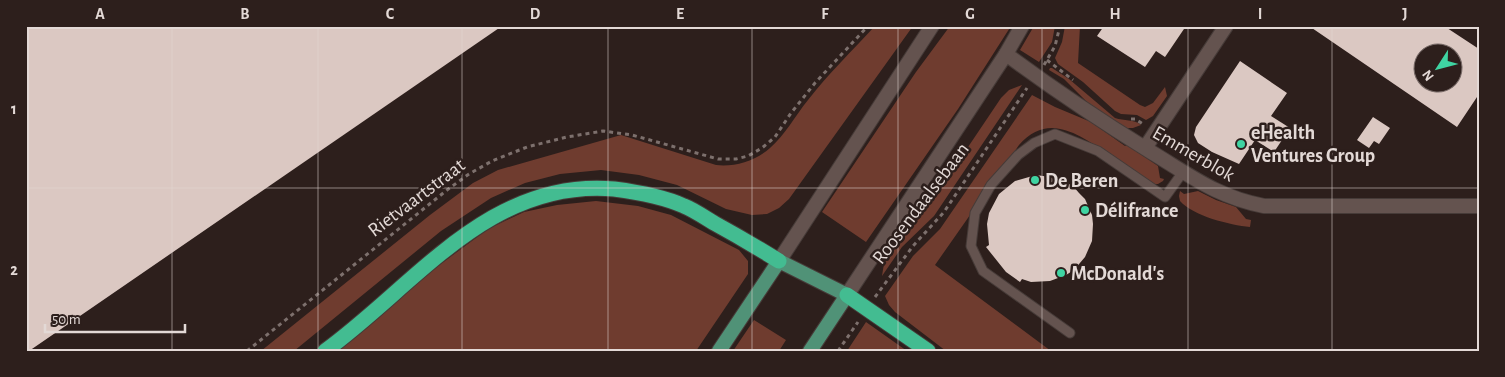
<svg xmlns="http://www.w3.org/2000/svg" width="1505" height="377" font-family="'Alegreya Sans',sans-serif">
	<rect width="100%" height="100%" fill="#2d1f1c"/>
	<!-- green -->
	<path fill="#6f3c2f" d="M875 26H913L789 199 779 208 767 214 752 215 726 209 677 185 639 175 601 170 560 174 525 183 491 198 441 231 294 351H261L430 215 473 183 498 170 621 135 716 165C735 167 755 161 770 148 785 135 795 116 808 100 828 74 852 51 875 26Z
		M950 26H1011L958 109 866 242 822 212 916 72Z
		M1034 26H1055L1052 42 1039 62 1020 50Z
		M1065 26H1080L1078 63 1140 105 1145 107 1153 103 1165 87 1167 96 1153 116 1146 120 1137 115 1121 114 1115 111 1083 82 1058 64 1055 58 1062 42Z
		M1050 68H1052L1069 79 1115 118C1124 121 1134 119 1141 125L1133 128H1122L1089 104 1064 79 1049 70Z
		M1022 85 934 216 902 247 882 276 886 251 892 242 929 205 1001 98 1009 90Z
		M1032 95 1055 107 1091 122 1125 146 1127 145 1158 166 1160 178 1164 179 1163 181 1158 184H1153C1138 174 1123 164 1108 154 1080 135 1048 111 1019 145L935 265 1051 351H946L895 312 889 305 885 296 913 256 940 229Z
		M1180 191 1184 194 1198 191 1216 200 1236 207 1246 219 1251 220 1250 227C1230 225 1193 216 1180 201L1179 196Z
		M596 201 638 206 671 215 739 250 748 261V274L696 351H336L434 269 488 229 524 212 557 205Z
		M754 320 786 340 779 351H733Z
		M866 322 907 351H847Z"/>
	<!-- building -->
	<path fill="#dbc8c2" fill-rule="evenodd" d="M26 26H502L29 351H26Z
		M1104 26H1186L1165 57 1156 51 1145 67 1097 36Z
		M1309 26H1444L1479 49V94L1457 127ZM1422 52H1452V82H1422Z
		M1240 61 1287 93 1271 116 1290 128 1274 152 1255 140 1239 164 1212 152 1198 143 1194 135 1196 127Z
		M1373 117 1390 128 1379 144 1374 141 1369 148 1357 140Z
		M1036 175 1057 178 1073 186 1079 193 1085 199 1092 215 1093 224 1092 241 1085 257 1074 270 1066 275 1050 281 1031 282 1022 279 1020 282 1006 272 986 247 989 245 987 224 989 213 999 194 1015 181Z"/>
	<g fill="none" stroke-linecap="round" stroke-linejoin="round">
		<defs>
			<path id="service" d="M1070 333 983 271 971 246 975 213 991 185 1018 155 1034 143 1055 134 1098 151 1165 197 1183 172"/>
			<path id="minor" d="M1006 54C1053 89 1101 121 1151 152 1191 176 1217 197 1264 206H1479
				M1145 148 1226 26"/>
			<path id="tertiary" d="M779 261 932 26
				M847 295 1006 54 1022 26"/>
			<path id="primary" d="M719 351 779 261 847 295 810 351"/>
			<path id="motorway" d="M847 295 928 351
				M325 351C415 286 489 178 614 189 637 192 662 196 684 206 694 210 704 217 714 223 736 235 758 248 779 261"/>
		</defs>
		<!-- service casing -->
		<use href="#service" stroke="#463b38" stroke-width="11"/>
		<!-- minor casing -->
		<use href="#minor" stroke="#463b38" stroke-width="16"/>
		<!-- tertiary casing -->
		<use href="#tertiary" stroke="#463b38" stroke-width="16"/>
		<!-- primary casing -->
		<use href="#primary" stroke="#463b38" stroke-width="16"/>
		<!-- motorway casing -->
		<use href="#motorway" stroke="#463b38" stroke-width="17"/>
		<!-- path -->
		<path stroke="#7d706d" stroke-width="3" stroke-dasharray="4 4" stroke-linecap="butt" d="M1047 60 1073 80
			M1044 65 1055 46 1060 26
			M1131 119H1135L1143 124
			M875 297 913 246 944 212 1027 88
			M247 351 447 190 469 174 492 161 527 147 567 137 603 131 632 135 718 159H736L748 156 762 148 775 137 791 113 815 83 868 26
			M838 351 858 322"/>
		<!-- service -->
		<use href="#service" stroke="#64534f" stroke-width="9"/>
		<!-- minor -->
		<use href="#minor" stroke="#64534f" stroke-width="14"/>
		<!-- tertiary -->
		<use href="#tertiary" stroke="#64534f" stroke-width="14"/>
		<!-- primary -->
		<use href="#primary" stroke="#509277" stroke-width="14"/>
		<!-- motorway -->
		<use href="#motorway" stroke="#43bc91" stroke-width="15"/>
	</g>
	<!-- grid -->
	<path fill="none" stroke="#e3d9d6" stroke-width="1" stroke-opacity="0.55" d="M172 26V351M318 26V351M462 26V351M608 26V351M752 26V351M898 26V351M1042 26V351M1188 26V351M1332 26V351M26 188H1479"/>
	<!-- markers -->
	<g fill="#3fd4a2" stroke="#2d1f1c" stroke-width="2">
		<circle cx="1241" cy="144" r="5"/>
		<circle cx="1035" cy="180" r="5"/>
		<circle cx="1085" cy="210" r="5"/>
		<circle cx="1061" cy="273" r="5"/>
	</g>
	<g text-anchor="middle" stroke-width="5" stroke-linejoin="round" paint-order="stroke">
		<!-- poi labels -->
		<g font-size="20" font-weight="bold" fill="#e3d9d6" stroke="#2d1f1c" text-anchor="start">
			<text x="1251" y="139">eHealth<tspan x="1251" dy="23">Ventures Group</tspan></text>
			<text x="1045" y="187">De Beren</text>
			<text x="1095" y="217">Délifrance</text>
			<text x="1071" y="280">McDonald's</text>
		</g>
		<!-- street labels -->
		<g font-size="20" fill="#e3d9d6" stroke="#2d1f1c">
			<text transform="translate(1194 153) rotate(30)" y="7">Emmerblok</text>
			<text transform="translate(416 197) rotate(-37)" y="7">Rietvaartstraat</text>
			<text transform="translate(920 203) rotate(-53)" y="7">Roosendaalsebaan</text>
		</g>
	</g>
	<!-- border -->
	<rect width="1505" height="377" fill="none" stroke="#2d1f1c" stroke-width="55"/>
	<!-- north arrow -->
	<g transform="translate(1438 68) rotate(234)"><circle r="24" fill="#2d1f1c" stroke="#766966"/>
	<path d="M0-4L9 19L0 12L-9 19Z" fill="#3fd4a2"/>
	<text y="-8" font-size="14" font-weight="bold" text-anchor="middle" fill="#e3d9d6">N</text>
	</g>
	<!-- scale -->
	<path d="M45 324v8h140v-8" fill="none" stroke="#e3d9d6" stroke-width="2.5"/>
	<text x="52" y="324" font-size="15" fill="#e3d9d6" stroke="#2d1f1c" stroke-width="4" paint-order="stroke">50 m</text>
	<rect x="28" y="28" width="1450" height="322" fill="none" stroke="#e3d9d6" stroke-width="2"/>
	<g font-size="16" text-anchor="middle" font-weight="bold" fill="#e3d9d6">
		<text x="100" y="19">A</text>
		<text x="245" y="19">B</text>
		<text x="390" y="19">C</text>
		<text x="535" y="19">D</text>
		<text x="680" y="19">E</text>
		<text x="825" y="19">F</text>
		<text x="970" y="19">G</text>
		<text x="1115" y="19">H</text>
		<text x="1260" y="19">I</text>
		<text x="1405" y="19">J</text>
		<text x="14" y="114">1</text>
		<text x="14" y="275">2</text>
	</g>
</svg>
